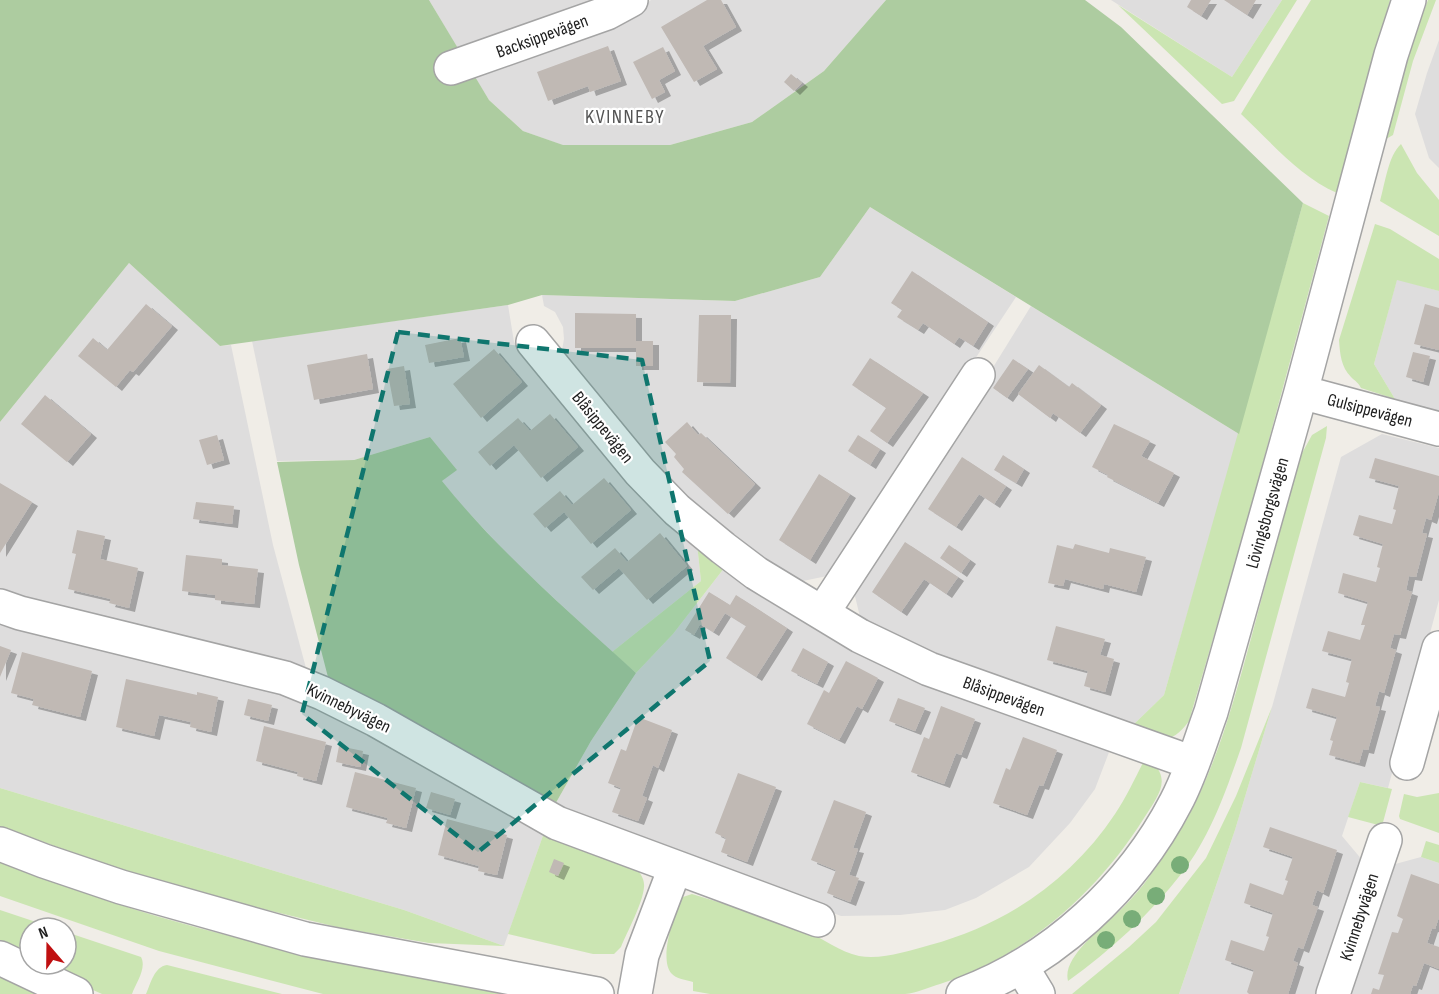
<svg xmlns="http://www.w3.org/2000/svg" width="1439" height="994" font-family="'Sofia Sans Condensed',sans-serif">
	<defs>
		<filter id="shadow"><feDropShadow dx="6" dy="4" stdDeviation="0" flood-color="#0004"/></filter>
	</defs>
	<rect width="100%" height="100%" fill="#f0ede7"/>
	<!-- residential -->
	<path fill="#dedddd" d="M429 0H603L459 51Z
		M651 0H886L824 71 752 122 670 145H562L523 131 489 100 474 76 622 22Z
		M1111 0H1282L1232 77Z
		M1439 40V168L1429 158 1415 114 1427 73Z
		M870 207 1016 297 832 575 798 582 743 548 675 493 561 356 564 339 563 327 555 312 544 306 542 295 735 301 820 277Z
		M129 263 220 346 231 345 273 545 306 668 243 655 0 592V422Z
		M1397 279 1439 291V411L1395 399 1374 364Z
		M508 305 514 342 632 488 697 544 701 581 612 652 513 560 457 500 442 481 456 469 430 437 354 460 277 461 252 341Z
		M1031 306 1239 434 1164 695 1131 727 936 658 860 617 854 592Z
		M1382 434 1439 448V600L1388 788 1360 782 1342 836 1363 861 1318 994H1179L1235 830 1272 707 1341 457Z
		M725 567 1111 747 1095 789 1070 823 1029 867 976 898 945 910 900 915 841 916 553 808 591 741 636 673 673 634Z
		M0 617 280 690 362 727 545 830 504 946 404 910 0 788Z
		M1421 857 1439 863V994H1344L1388 866Z"/>
	<!-- grass -->
	<path fill="#cbe5b2" d="M1282 0H1297L1234 101 1222 104 1118 5 1232 77Z
		M1311 0H1390L1337 193C1299 176 1271 142 1241 114Z
		M1428 0H1436L1413 61 1393 135 1386 139 1415 34Z
		M1401 144 1417 173 1439 200V236L1380 201C1385 184 1388 156 1401 144Z
		M1303 203 1329 216 1245 529 1189 721C1169 749 1157 738 1131 727L1164 695Z
		M1375 224 1390 229 1439 259V291L1397 280 1374 364 1395 399 1361 388C1358 382 1356 382 1351 377 1341 367 1340 354 1339 340Z
		M1327 426 1326 438 1241 748C1226 791 1210 837 1182 873 1149 915 1111 950 1068 981 1062 958 1099 931 1113 917 1124 907 1135 895 1144 884 1159 864 1174 841 1187 819 1218 762 1235 697 1252 635 1268 575 1284 515 1301 455L1312 435Z
		M697 544 725 567 673 634 636 673 612 652 701 581Z
		M1272 707 1235 830 1179 994H1072L1129 947 1156 922 1206 858 1236 796Z
		M1146 757C1174 778 1159 794 1144 818 1098 892 1025 957 940 984 929 987 917 993 905 994 884 994 862 994 841 994 797 994 754 994 710 994L693 991V982C686 980 676 979 671 973 659 958 674 916 680 898L692 894C730 906 769 916 805 931 823 938 840 952 859 956 882 960 908 951 930 945 1007 924 1071 880 1115 814 1127 796 1136 776 1146 757Z
		M1360 782 1392 789 1382 826 1348 817Z
		M0 788 404 910 504 946 429 943 341 928 234 902 131 874 0 826Z
		M1439 793V833L1400 819 1399 816 1404 794 1417 797Z
		M545 830 634 865C639 872 645 878 644 887 643 903 627 932 621 947L614 954H593L508 934Z
		M1426 841 1439 845V863L1421 857Z
		M0 861C60 884 119 906 181 923 288 953 397 973 506 994H323L159 951 0 896Z
		M0 910 54 928H30V961L0 947Z
		M66 932 141 957C147 968 136 983 132 994H102L35 964H66Z
		M167 965 282 994H146C151 983 154 967 167 965Z
		M0 971 50 994H0Z"/>
	<!-- forest -->
	<path fill="#adcca0" d="M0 0H429L489 100 523 131 563 145H670L752 122 824 71 886 0H1085L1121 27 1303 203 1239 434 870 207 820 277 735 301 542 295 508 305 220 346 129 263 0 422Z
		M430 437 457 470 442 481C499 552 569 612 636 673L591 741 553 808 329 681 299 565 277 462 354 460Z"/>
	<!-- building -->
	<path fill="#c0b9b4" filter="url(#shadow)" d="M707 0H721L736 27 703 46 717 69 694 82 661 27Z
		M1191 0H1211L1201 16 1187 7Z
		M1224 0H1256L1247 15Z
		M608 46 621 81 590 92 588 86 548 101 537 72Z
		M663 47 675 71 659 80 665 92 652 99 633 62Z
		M791 74 802 83 794 91 784 82Z
		M912 271 988 322 973 346 959 337 954 344 923 323 918 330 897 317 902 310 891 303Z
		M146 304 172 326 133 372 130 370 116 387 78 356 93 338 107 350Z
		M1425 304 1439 308V350L1414 344Z
		M575 313 636 314V341H653V366H636V348H575Z
		M699 315H731L730 383 697 382Z
		M460 338 464 357 429 363 425 345Z
		M494 349 522 382 481 418 453 384Z
		M1413 352 1430 356 1423 382 1406 377Z
		M367 354 373 389 314 400 307 365Z
		M870 358 923 393 887 443 870 431 886 408 852 385Z
		M1013 359 1028 369 1007 398 993 388Z
		M1039 365 1069 387 1072 383 1101 405 1080 433 1053 413 1050 418 1018 394Z
		M404 366 410 404 394 406 387 369Z
		M45 395 91 434 67 462 21 424Z
		M550 414 578 447 541 478 514 445 490 466 478 452 518 418 530 431Z
		M687 422 698 435 701 433 755 484 728 514 682 472 684 469 674 457 676 454 665 442Z
		M1114 424 1150 441 1141 456 1174 473 1158 503 1107 477 1108 475 1092 467Z
		M217 435 224 460 207 465 199 440Z
		M858 435 880 449 870 465 848 451Z
		M1003 455 1024 469 1016 483 994 470Z
		M962 457 1006 486 994 504 979 494 956 527 928 509Z
		M1375 458 1439 476V492L1431 520 1426 518 1422 533 1427 534 1416 577 1409 576 1406 590 1412 592 1400 635 1394 634 1390 648 1396 650 1384 693 1379 691 1375 706 1380 707 1368 750 1363 749 1359 763 1329 755 1333 741 1330 740 1337 717 1306 708 1312 688 1345 697 1349 683 1346 682 1352 659 1322 651 1328 631 1360 640 1365 625H1361L1368 602 1338 593 1343 573 1376 582 1380 568 1377 567 1383 544 1353 535 1359 515 1392 524 1396 510 1393 509 1399 486 1369 478Z
		M819 474 850 494 810 560 779 540Z
		M604 478 631 510 591 544 564 512 545 528 533 514 560 491 572 505Z
		M0 483 32 502 0 553Z
		M196 502 234 506 232 524 193 519Z
		M77 530 105 536 100 559 138 568 129 608 109 603 111 599 68 589 76 554 72 553Z
		M660 533 687 566 647 600 619 568 593 590 581 577 615 548 627 562Z
		M905 542 958 577 946 594 924 579 901 612 872 592Z
		M1075 544 1109 553 1110 548 1146 557 1136 592 1104 584 1103 589 1065 579 1063 586 1048 583 1057 545 1073 549Z
		M949 545 970 560 961 573 940 558Z
		M186 555 222 559V565L258 569 254 604 215 600V595L182 591Z
		M709 592 730 605 736 595 787 628 756 677 726 658 746 626 725 613 713 632 700 624 694 635 685 630Z
		M1056 626 1105 639 1100 655 1114 659 1105 692 1084 686 1088 671 1047 660Z
		M0 646 11 650 0 677Z
		M803 648 828 662 817 684 791 671Z
		M22 652 92 671 80 717 32 705 34 699 11 693Z
		M846 661 878 678 862 709 857 706 839 740 807 724 824 690 829 693Z
		M126 679 197 695V692L218 697 211 732 190 727 191 722 159 715 154 736 116 727Z
		M898 698 925 708 915 731 889 721Z
		M248 699 272 705 268 721 244 715Z
		M941 706 975 719 961 755 956 753 944 784 911 772 924 737 929 739Z
		M638 717 672 730 658 768 653 765 642 796 647 798 638 821 612 812 621 788 608 783 621 749 626 751Z
		M264 726 326 742 316 781 297 776 298 772 256 761Z
		M1023 737 1057 750 1043 786 1039 785 1027 815 993 803 1006 768 1010 770Z
		M339 746 363 751 360 767 336 762Z
		M355 772 416 788 406 828 386 823 388 818 346 807Z
		M738 773 776 787 747 862 721 852 726 838 715 833Z
		M431 792 455 799 450 815 426 808Z
		M834 800 866 812 853 848 858 849 849 875 859 878 850 902 827 893 836 870 811 860Z
		M447 819 507 835 497 875 478 871 479 866 438 855Z
		M1270 827 1337 850 1323 893 1317 890 1312 905 1318 907 1303 949 1298 947 1293 961 1298 963 1288 994H1249L1247 992 1254 970 1225 960 1231 940 1264 951 1269 937 1266 936 1273 913 1244 903 1250 883 1283 895 1288 881 1285 880 1293 857 1263 847Z
		M554 859 564 863 558 876 549 872Z
		M1411 874 1439 884V917L1435 929 1432 928 1427 943 1439 947V969L1424 963 1416 986 1413 985 1410 994H1371L1373 988 1379 990 1384 975 1378 974 1392 932 1398 933 1403 919 1397 916Z"/>
	<g fill="none" stroke-linecap="round" stroke-linejoin="round">
		<defs>
			<path id="minor" d="M451 68 607 13 631 0
				M533 342 640 472 677 510 723 548 756 573 860 636 929 669 1193 763
				M1301 392 1439 429
				M0 606 20 613 285 678 322 693 376 720 557 823 818 920
				M823 612 978 375
				M1407 763 1439 648
				M0 844 44 861 121 887 305 939 597 994
				M0 958 76 994
				M1021 966 1038 994
				M635 994 642 955 675 868
				M963 994C1054 960 1132 887 1176 802 1191 774 1200 742 1211 712L1301 392 1391 55 1409 0
				M1333 994 1385 840"/>
		</defs>
		<!-- minor casing -->
		<use href="#minor" stroke="#a4a4a4" stroke-width="36"/>
		<!-- minor -->
		<use href="#minor" stroke="#fff" stroke-width="33"/>
	</g>
	<!-- trees -->
	<g fill="#78ad78">
		<circle cx="1180" cy="865" r="9"/>
		<circle cx="1156" cy="896" r="9"/>
		<circle cx="1132" cy="919" r="9"/>
		<circle cx="1106" cy="940" r="9"/>
	</g>
	<!-- marked area -->
	<path fill="#0f766e" fill-opacity="0.2" stroke="#0f766e" stroke-width="4.5" stroke-dasharray="12 8" stroke-linejoin="round" d="M398 332 642 360 710 661 478 852 302 714Z"/>
	<g text-anchor="middle" stroke-width="4.5" stroke-linejoin="round" paint-order="stroke">
		<!-- street labels -->
		<g font-size="18" fill="#202020" stroke="#fff">
			<text transform="translate(542 36) rotate(-20)" y="6">Backsippevägen</text>
			<text transform="translate(1370 410) rotate(15)" y="6">Gulsippevägen</text>
			<text transform="translate(603 427) rotate(51)" y="6">Blåsippevägen</text>
			<text transform="translate(1267 513) rotate(-74)" y="6">Lövingsborgsvägen</text>
			<text transform="translate(1004 696) rotate(20)" y="6">Blåsippevägen</text>
			<text transform="translate(349 708) rotate(26)" y="6">Kvinnebyvägen</text>
			<text transform="translate(1359 917) rotate(-72)" y="6">Kvinnebyvägen</text>
		</g>
		<!-- neighbourhood labels -->
		<g font-size="20" letter-spacing="1.5" fill="#535353" stroke="#fff">
			<text x="625" y="123">KVINNEBY</text>
		</g>
	</g>
	<!-- north arrow -->
	<g transform="translate(48 946) rotate(340)"><circle r="28" fill="#ffffff" stroke="#a6a6a6" stroke-width="1.5"/>
	<path d="M0-4.5L10 22L0 15L-10 22Z" fill="#c01011"/>
	<text y="-9" font-size="16" font-weight="bold" text-anchor="middle" fill="#202020">N</text>
	</g>
</svg>
